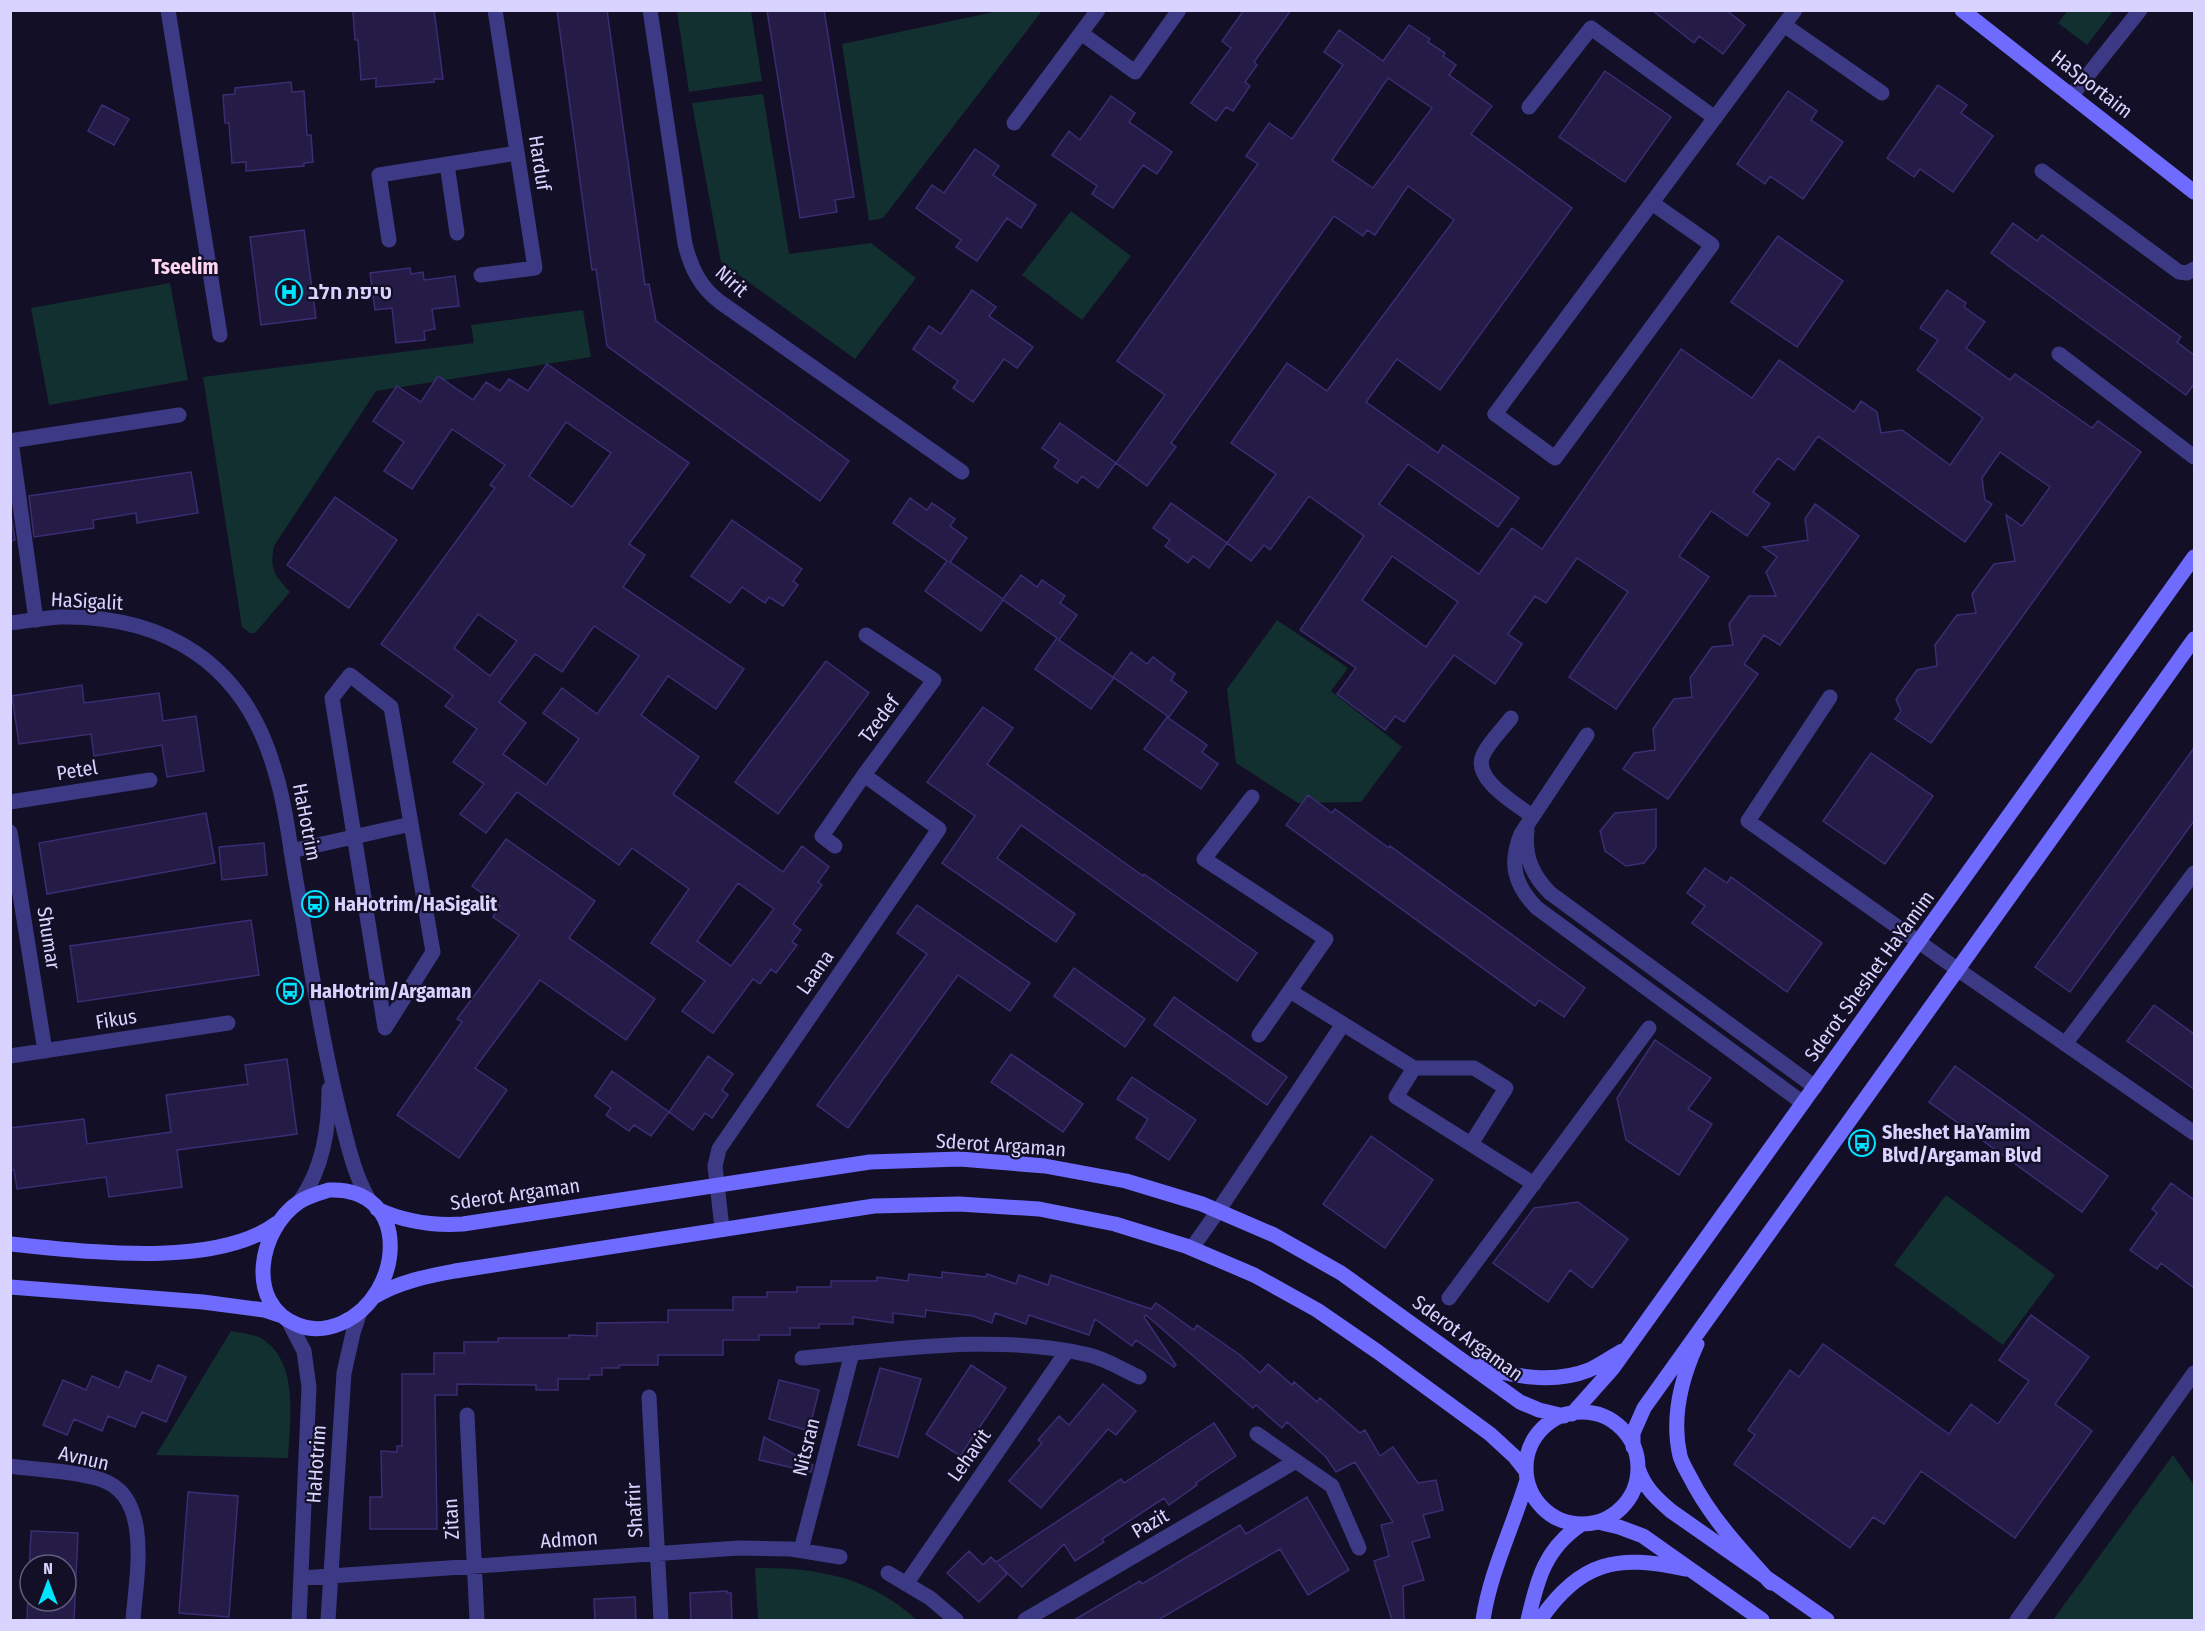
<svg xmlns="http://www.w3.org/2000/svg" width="2205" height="1631" font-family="'Fira Sans Condensed',Heebo,sans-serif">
	<rect width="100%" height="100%" fill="#130f26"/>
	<!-- green -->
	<path fill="#12302f" d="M2068 10H2113V11L2087 45 2058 23Z
		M677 11H751L762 81 689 92Z
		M999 11H1042L883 218 869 221 842 44Z
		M763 94 789 254 871 243 916 278 855 359 721 262 692 103Z
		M1071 211 1131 256 1082 320 1022 275Z
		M170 283 188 380 49 405 31 308Z
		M583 310 591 357 376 391 274 546C269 569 275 576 290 592L255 633H250L242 627 203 377 474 343 471 325Z
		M1277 620 1348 668 1331 691 1402 747 1361 802 1298 803 1236 763 1227 689Z
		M1946 1195 2055 1275 2003 1345 1894 1265Z
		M231 1331C240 1333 251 1334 259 1337 300 1359 290 1421 288 1458L156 1455Z
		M2173 1455 2194 1485V1620H2053Z
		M755 1568C817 1567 870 1577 917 1620H758Z"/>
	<!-- building -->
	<path fill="#241b47" stroke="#3b2d73" stroke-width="1.5" fill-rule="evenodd" d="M365 10H434L443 79H434V82L376 87V78L361 80 358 40H355L353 12Z
		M557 10H607L645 285 649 284 656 321 849 461 820 501 607 346 596 269 592 270Z
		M767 10H824L854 197 835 200 837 212 800 218Z
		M1244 10H1291L1254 62 1257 65 1245 82 1250 86 1233 111 1226 107 1216 121 1191 103 1231 48 1222 41Z
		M1652 10H1726L1745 25 1723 54 1699 36 1694 43Z
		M1409 25 1430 39 1428 42 1445 53 1443 56 1456 65 1449 75 1492 106 1471 134 1572 208 1440 390 1397 359 1366 402 1438 453 1443 445 1519 498 1498 527 1408 464 1379 504 1479 574 1512 528 1542 549 1681 349 1752 398 1779 360 1854 412 1861 401 1877 412 1881 433 1902 430 1950 465 1983 418 1917 370 1938 340 1920 328 1947 290 1966 303 1964 307 1985 322 1966 348 2010 380 2015 374 2092 428 2098 421 2141 452 1931 743 1895 719 1901 711 1896 699 1917 670 1937 666 1935 645 1957 615 1976 613 1972 594 1994 564 2015 561 2006 515 2022 526 2050 487 2000 452 1982 478 1985 500 1992 504 1965 542 1818 436 1794 470 1778 458 1753 492 1770 504 1747 536 1711 511 1679 556 1709 577 1616 709 1569 677 1628 592 1577 558 1546 603 1535 596 1508 634 1522 644 1495 684 1454 655 1404 722 1395 716 1385 730 1337 694 1356 668 1300 630 1364 536 1309 496 1270 550 1264 545 1251 561 1227 543 1276 474 1231 443 1287 363 1327 391 1454 220 1408 186 1375 235 1367 230 1363 236 1334 216 1171 443 1176 447 1147 486 1116 463 1165 395 1117 361 1258 164 1246 156 1269 123 1292 139 1343 65 1324 52 1339 30 1383 61ZM1388 78 1432 108 1373 188 1332 160ZM1392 556 1458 602 1426 647 1362 600Z
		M1605 71 1671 117 1625 182 1559 137Z
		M291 82 292 92 304 91 307 135H311L313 162 304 163V166L246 171V162L232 163 229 123H225L223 95 235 94V88Z
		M1938 85 1967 105 1961 113 1993 136 1953 192 1920 169 1914 177 1887 158Z
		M1788 91 1817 111 1811 120 1843 142 1803 199 1770 176 1765 184 1737 164Z
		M1111 96 1135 113 1129 122 1172 152 1157 174 1143 165 1113 208 1092 194 1097 186 1052 155 1069 131 1080 140Z
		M102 105 129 119 114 145 88 131Z
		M975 149 999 166 993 175 1036 205 1021 228 1007 218 977 261 956 247 961 240 916 208 932 185 944 193Z
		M2013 223 2037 241 2042 235 2181 337 2177 342 2194 355V384L2186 395 1991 253Z
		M304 230 316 318 261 325 250 237Z
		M1778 236 1843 281 1797 347 1731 302Z
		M410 268 411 274 423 272 424 280 455 276 459 306 432 309 435 329 424 331 425 340 396 343 392 308 375 310 370 273Z
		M972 290 996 307 989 316 1033 347 1017 368 1004 359 973 402 953 388 958 381 913 349 929 326 941 334Z
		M547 364 689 463 629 544 645 555 623 587 744 669 716 709 668 676 641 715 699 757 673 794 783 872 802 846 829 867 818 882 822 885 793 924 801 930 792 942 797 945 776 973 771 969 760 984 753 979 713 1033 682 1011 705 981 651 943 689 889 632 848 619 865 517 792 486 833 460 814 484 784 453 762 477 729 445 706 453 696 381 644 495 488 490 485 505 465 452 429 412 489 384 471 404 442 373 421 397 386 421 402 438 376 473 400 486 382 500 391 509 379 528 391ZM566 422 611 453 572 507 529 476ZM478 614 517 641 490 676 454 648ZM594 626 639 656 597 714 562 688 543 713 579 739 546 785 503 754 526 723 499 702 535 654 562 672ZM738 883 774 909 731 966 697 941Z
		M1060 423 1116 463 1098 488 1082 476 1077 483 1054 467 1059 460 1042 448Z
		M191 472 198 513 137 523 136 513 93 520 94 528 34 537 29 496Z
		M335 497 397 540 349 608 287 565Z
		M910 498 927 510 932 503 955 519 950 526 967 538 950 562 1003 599 1021 575 1037 587 1042 580 1065 596 1060 603 1077 615 1059 640 1114 678 1091 709 1035 669 1057 638 1003 600 981 631 925 591 947 561 893 523Z
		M1171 503 1227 543 1209 568 1193 556 1188 563 1165 546 1170 540 1153 528Z
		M1815 504 1859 536 1780 645 1764 635 1744 664 1758 674 1668 799 1623 769 1634 753 1655 750 1653 729 1674 699 1692 697 1690 678 1712 647 1733 645 1729 624 1749 596H1776L1766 572 1777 557 1763 547 1808 540 1805 519Z
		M10 508 15 540 10 541Z
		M732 520 802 569 793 581 798 585 783 606 769 597 765 603 742 587 730 603 691 576Z
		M1131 652 1147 664 1153 657 1175 674 1171 680 1187 692 1169 717 1113 677Z
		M826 661 869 693 778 814 735 782Z
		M82 685 84 703 159 693 163 721 196 716 204 771 167 777 162 745 94 756 91 734 19 744 12 696Z
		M983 707 1013 728 987 764 1143 876 1144 874 1257 953 1237 981 1021 825 997 858 1075 914 1056 942 942 863 975 816 927 782Z
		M1167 717 1207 745 1202 752 1218 764 1201 789 1144 749Z
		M2194 748V821L2070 992 2035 967Z
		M1871 753 1933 796 1885 864 1823 821Z
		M1308 795 1332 813 1335 809 1389 848 1390 846 1585 988 1564 1017 1539 1000 1535 1006 1286 825Z
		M1656 809V848L1644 863 1626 866 1605 851 1600 831 1615 813Z
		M206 813 215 863 47 894 39 843Z
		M506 839 595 901 569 938 655 999 626 1040 540 980 475 1068 507 1090 459 1158 397 1115 462 1022 457 1019 519 935 493 917 500 906 472 886Z
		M264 843 267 875 222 880 219 847Z
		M1705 868 1727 883 1731 877 1822 943 1787 992 1692 923 1705 906 1687 893Z
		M917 905 1030 983 1010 1011 958 975 848 1128 817 1105 927 954 897 933Z
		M251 920 259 975 78 1002 70 946Z
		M1074 968 1145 1019 1125 1047 1054 996Z
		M1174 997 1287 1077 1267 1105 1154 1025Z
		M2154 1005 2194 1034V1089L2127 1041Z
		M1655 1040 1711 1078 1688 1109 1712 1124 1679 1175 1626 1140 1617 1098Z
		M1011 1054 1083 1104 1063 1132 991 1082Z
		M708 1056 733 1074 722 1090 728 1095 712 1118 705 1113 693 1130 669 1112Z
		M287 1059 297 1134 177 1150 182 1187 109 1197 106 1177 17 1189 14 1170H10V1128L84 1119 87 1144 171 1132 166 1095 248 1084 245 1065Z
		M1955 1066 2108 1176 2082 1212 1929 1102Z
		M612 1071 669 1112 651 1136 634 1125 629 1131 606 1115 611 1108 595 1096Z
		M1132 1077 1196 1120 1169 1160 1136 1138 1148 1119 1117 1099Z
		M1371 1136 1433 1180 1385 1248 1323 1204Z
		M2171 1183 2194 1200V1288L2161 1263 2157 1269 2130 1250 2157 1213 2152 1209Z
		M1578 1202 1628 1239 1592 1288 1570 1270 1548 1302 1493 1263 1534 1208Z
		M942 1272 986 1277 987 1274 1016 1284 1019 1275 1048 1285 1051 1275 1151 1309 1156 1303 1194 1330 1197 1325 1240 1355 1260 1373 1268 1364 1292 1385 1294 1382 1317 1402 1320 1398 1360 1433 1365 1430 1380 1456 1393 1447 1418 1483 1436 1480 1443 1510 1423 1515 1430 1537 1412 1542 1424 1580 1403 1586 1404 1620H1392L1374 1561 1389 1556 1381 1525 1393 1522 1355 1462 1336 1472 1326 1457 1287 1422 1282 1428 1256 1405 1253 1408 1146 1315 1144 1317 1176 1365 1174 1367 1136 1340 1132 1346 1095 1319 1089 1335 1029 1315 1026 1324 995 1313 992 1323 973 1316 926 1310 925 1317 893 1313V1323L853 1317V1324H819V1328H790V1335H759V1340H723V1355H658V1365H619V1368H602V1375H589V1379H558V1390H536V1385L457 1384V1395H435L437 1529H370V1497H382L381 1451 397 1452V1446H402V1374H434V1353H464V1342H498V1338H569V1335L597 1336V1323L668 1322V1310H733V1297H767V1292H797V1287H831V1281H877V1277L908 1281 909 1274 942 1278Z
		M2031 1315 2089 1357 2055 1404 2092 1431 2015 1538 1921 1471 1884 1524 1873 1517 1850 1548 1734 1464 1755 1435 1748 1430 1790 1370 1799 1377 1823 1344 1949 1434 1971 1404 1998 1424 2029 1381 1999 1360Z
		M158 1365 186 1377 166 1422 142 1412 135 1427 108 1416 102 1431 74 1419 67 1435 43 1425 63 1380 86 1390 92 1376 119 1388 126 1371 151 1382Z
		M971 1365 1006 1388 960 1456 926 1434Z
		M880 1368 921 1379 898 1457 858 1445Z
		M779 1380 819 1390 809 1431 769 1419Z
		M1103 1384 1136 1411 1116 1435 1108 1429 1041 1508 1009 1481 1042 1443 1038 1440 1059 1416 1069 1425Z
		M1214 1423 1236 1456 1196 1483 1197 1485 1169 1505 1164 1498 1102 1539 1104 1542 1075 1561 1064 1544 1022 1587 998 1564 1007 1574 979 1602 947 1573 969 1551 983 1565 991 1557 996 1562 1121 1479 1124 1483Z
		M764 1437 813 1465 811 1472 759 1460Z
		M188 1492 238 1496 229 1617 179 1613Z
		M1307 1497 1349 1570 1308 1595 1280 1549 1158 1620H1074L1140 1581 1142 1584 1240 1525 1246 1534Z
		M31 1531 78 1533 74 1620H27ZM30 1565H66V1601H30Z
		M727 1591V1593H731L732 1620H691L690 1593Z
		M635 1597 636 1620H595L594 1599Z"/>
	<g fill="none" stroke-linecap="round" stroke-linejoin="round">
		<!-- lane -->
		<path stroke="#3d3a85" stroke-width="15" d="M1784 25 1882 93
			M1081 33 1135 72 1179 10
			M2072 95 2140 10
			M1529 107 1591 28 1715 118
			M1014 123 1098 10
			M447 164 457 233
			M2042 171 2179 272 2187 273 2194 269
			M389 240 379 175 517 153
			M1495 414 1555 458 1712 245 1652 203
			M10 441 179 415
			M11 441 36 620
			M350 675 391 707 433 952 385 1028 332 698Z
			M1511 718C1502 730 1489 742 1483 755 1472 779 1516 804 1532 816
			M1252 797 1204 859 1326 939 1259 1035
			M291 851 411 824
			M1290 991 1414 1068 1396 1097 1534 1184
			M2065 1044 2194 873
			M1414 1068H1474L1506 1088 1471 1144
			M1449 1298 1649 1028
			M802 1358C893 1350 998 1333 1089 1355 1106 1359 1123 1370 1139 1377
			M1257 1434 1332 1486 1359 1548"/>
		<!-- street -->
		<path stroke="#3d3a85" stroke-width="15" d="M168 10 220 335
			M650 10 685 244C691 268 700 287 720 302L962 472
			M481 275 535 268 495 10
			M2059 354 2194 457
			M1495 414 1795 10
			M10 623C27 621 44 618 60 617 166 615 244 664 274 768 285 802 289 839 295 875 309 953 320 1033 339 1110 347 1141 353 1172 369 1200
			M1830 697 1748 821 1957 969 2194 1133
			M1587 735 1521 834C1509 863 1514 885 1537 908L1803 1103
			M10 802 150 780
			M1527 830C1524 856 1532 875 1550 893L1815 1087
			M10 832 45 1051
			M835 846 822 836 864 775 934 680 866 635
			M10 1056 228 1023
			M300 1201C323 1168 329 1129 329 1089
			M722 1228 715 1166 719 1149 939 829 864 775
			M1192 1248 1218 1211 1343 1024
			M289 1322 304 1351 309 1387 299 1620
			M649 1397 661 1620
			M467 1415 477 1620
			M10 1466C36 1470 78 1471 102 1480 153 1497 136 1578 133 1620
			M801 1550 852 1353
			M888 1573 930 1598 956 1620
			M301 1578 739 1548 791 1549 840 1557
			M906 1584 1067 1351
			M328 1620 344 1373 353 1333 360 1312
			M1025 1620 1296 1461
			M2017 1620 2194 1373"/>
		<!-- secondary -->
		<path stroke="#6f6bff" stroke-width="15" d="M1962 10 2194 192
			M329 1190C413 1187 404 1295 342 1323 328 1329 312 1331 298 1325 244 1304 259 1229 299 1202 308 1196 319 1193 329 1190Z
			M377 1209C405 1222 432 1226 463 1224L870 1162 960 1159 1045 1166 1126 1181 1202 1204 1274 1235 1341 1273 1520 1402 1539 1410 1564 1416
			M10 1244C84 1251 216 1269 277 1223
			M10 1287 203 1302 264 1310 279 1315
			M374 1297C398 1282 428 1276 455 1271L874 1206 959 1204 1039 1209 1115 1224 1186 1246 1254 1275 1317 1310 1378 1352 1490 1434 1515 1457 1526 1471
			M1697 1344C1681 1379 1671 1417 1680 1456 1682 1463 1686 1470 1690 1477 1710 1517 1741 1550 1771 1583
			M1477 1364C1510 1377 1554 1384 1589 1370 1600 1365 1611 1357 1622 1351
			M1526 1468a56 56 0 1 1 112 0a56 56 0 1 1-112 0Z
			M1572 1414 1613 1368 2194 557
			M1633 1447V1433L1644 1408 2194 639
			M1638 1468C1644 1487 1656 1498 1671 1511L1827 1620
			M1598 1522 1619 1527 1643 1536 1762 1620
			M1483 1620C1490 1572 1513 1527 1527 1480
			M1528 1620C1537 1580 1545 1548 1582 1524
			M1540 1620C1580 1561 1618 1554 1685 1569"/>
	</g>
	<!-- icons -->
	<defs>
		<symbol id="hospital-ring" viewBox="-11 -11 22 22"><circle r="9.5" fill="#130f26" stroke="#00e5ff" stroke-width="1.5"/><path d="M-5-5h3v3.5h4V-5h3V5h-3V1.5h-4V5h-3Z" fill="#00e5ff"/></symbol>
		<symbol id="bus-ring" viewBox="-11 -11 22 22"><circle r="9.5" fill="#130f26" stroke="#00e5ff" stroke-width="1.5"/><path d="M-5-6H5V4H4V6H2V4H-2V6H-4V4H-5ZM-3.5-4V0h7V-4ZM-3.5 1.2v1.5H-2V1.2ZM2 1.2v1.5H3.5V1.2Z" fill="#00e5ff"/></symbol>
	</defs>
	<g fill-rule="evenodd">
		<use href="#hospital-ring" x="274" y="277" width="30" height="30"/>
		<use href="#bus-ring" x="300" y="889" width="30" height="30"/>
		<use href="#bus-ring" x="275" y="976" width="30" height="30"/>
		<use href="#bus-ring" x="1847" y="1128" width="30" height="30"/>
	</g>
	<g text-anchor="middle" stroke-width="4.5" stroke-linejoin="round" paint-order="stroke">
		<!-- street labels -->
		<g font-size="20" fill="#d9d4ff" stroke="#130f26">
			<text transform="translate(2092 84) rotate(38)" y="7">HaSportaim</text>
			<text transform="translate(540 163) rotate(81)" y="7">Harduf</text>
			<text transform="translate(732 281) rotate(42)" y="7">Nirit</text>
			<text transform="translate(87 601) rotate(3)" y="7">HaSigalit</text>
			<text transform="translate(879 719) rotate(-53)" y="7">Tzedef</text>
			<text transform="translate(77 770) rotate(-9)" y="7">Petel</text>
			<text transform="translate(307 822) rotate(79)" y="7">HaHotrim</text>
			<text transform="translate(49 938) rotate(81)" y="7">Shumar</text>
			<text transform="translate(815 972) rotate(-55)" y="7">Laana</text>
			<text transform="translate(1869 976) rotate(-54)" y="7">Sderot Sheshet HaYamim</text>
			<text transform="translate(116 1019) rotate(-9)" y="7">Fikus</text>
			<text transform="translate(1001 1145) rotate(4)" y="7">Sderot Argaman</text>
			<text transform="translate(515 1194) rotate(-8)" y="7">Sderot Argaman</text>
			<text transform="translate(1468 1338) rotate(36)" y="7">Sderot Argaman</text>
			<text transform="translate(806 1447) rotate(-76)" y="7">Nitsran</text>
			<text transform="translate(969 1455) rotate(-55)" y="7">Lehavit</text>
			<text transform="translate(84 1458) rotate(13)" y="7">Avnun</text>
			<text transform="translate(316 1464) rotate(-86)" y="7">HaHotrim</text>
			<text transform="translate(634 1510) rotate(-93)" y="7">Shafrir</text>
			<text transform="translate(451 1519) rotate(-93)" y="7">Zitan</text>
			<text transform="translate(1150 1523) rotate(-30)" y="7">Pazit</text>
			<text transform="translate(569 1539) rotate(-4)" y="7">Admon</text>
		</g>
		<!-- poi labels -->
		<g font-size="20" font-weight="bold" fill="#d9d4ff" stroke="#130f26" text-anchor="start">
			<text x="308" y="299">טיפת חלב</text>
			<text x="334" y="911">HaHotrim/HaSigalit</text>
			<text x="310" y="998">HaHotrim/Argaman</text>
			<text x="1882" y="1139">Sheshet HaYamim<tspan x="1882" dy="23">Blvd/Argaman Blvd</tspan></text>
		</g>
		<!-- neighbourhood labels -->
		<g font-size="21" font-weight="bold" fill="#ffd6f0" stroke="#130f26">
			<text x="185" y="274">Tseelim</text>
		</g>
	</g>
	<!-- border -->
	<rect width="2205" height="1631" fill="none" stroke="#d9d4ff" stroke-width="24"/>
	<!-- north arrow -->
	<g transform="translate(48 1583)"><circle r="28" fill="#130f26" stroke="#625e7d" stroke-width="1.5"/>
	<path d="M0-4.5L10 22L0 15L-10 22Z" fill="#00e5ff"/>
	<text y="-9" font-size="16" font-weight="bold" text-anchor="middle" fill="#d9d4ff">N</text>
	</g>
</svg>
